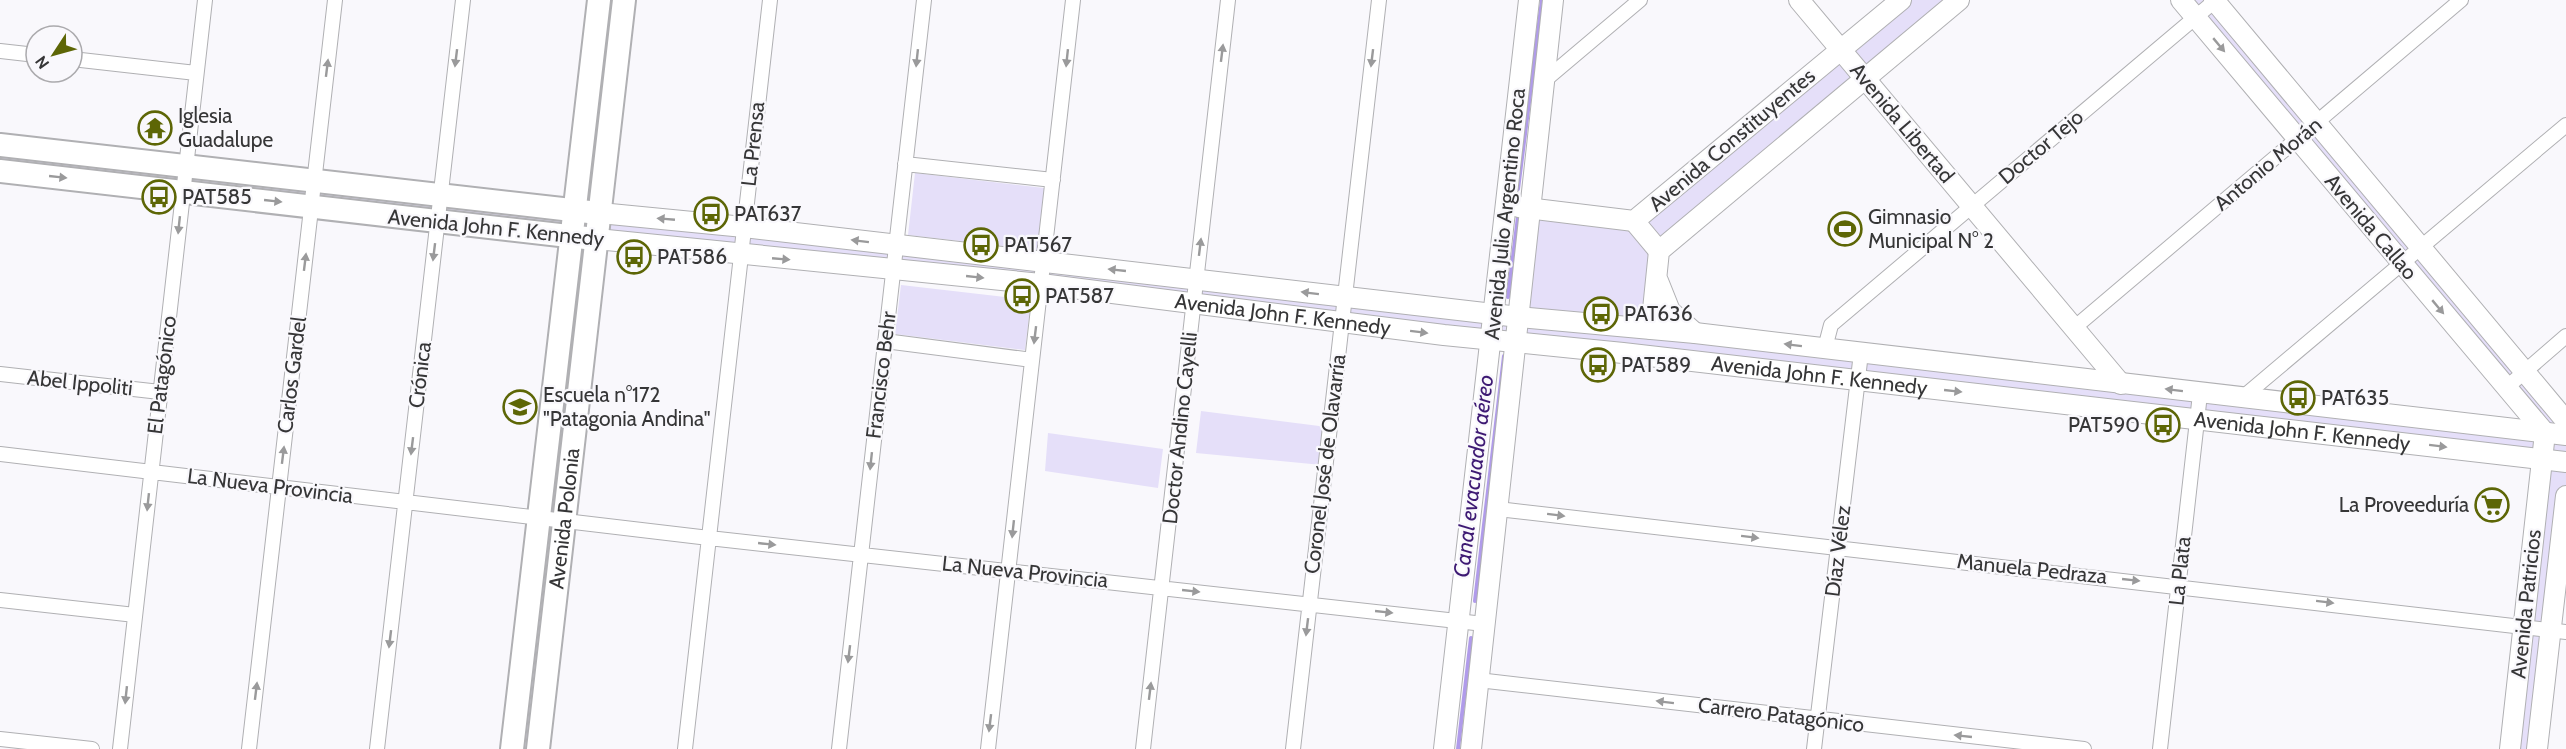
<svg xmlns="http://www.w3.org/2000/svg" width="2566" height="749" font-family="Cabin,sans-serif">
	<rect width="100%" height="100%" fill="#f9f8fc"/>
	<!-- green -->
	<path fill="#e5dff9" d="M599 0H624L600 213 1519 317 1532 209 1634 221 1901 0H1959L1659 251 1652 328 2544 433 2181 0H2214L2566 421V496L2537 749H2510L2542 459 598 239 538 749H512L572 236 0 171V145L574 211Z
		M915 173 1044 188 1037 250 908 235Z
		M901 285 1031 300 1025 350 895 334Z
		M1201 411 1327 427 1322 465 1196 453Z
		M1048 433 1163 449 1158 488 1045 471Z"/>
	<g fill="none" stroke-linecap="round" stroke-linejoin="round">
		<!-- stream -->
		<path stroke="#b09bea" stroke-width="4" d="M1518 189 1542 0
			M1508 297 1518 217
			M1475 601 1504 356
			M1458 749 1471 638"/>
		<defs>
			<path id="street" d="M0 51 36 55
				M72 59 196 73
				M1544 81 1640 0
				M905 164 1053 180
				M2074 328 2461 0
				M885 341 1032 360
				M1825 348 1831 325 2216 0
				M0 374 160 392
				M2506 388 2566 336
				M2242 398 2566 125
				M0 454 709 538 1484 624
				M1498 509 2566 632
				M0 600 135 615
				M1478 680 2084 749
				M0 739 92 749
				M120 749 205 0
				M249 749 335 0
				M377 749 463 0
				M685 749 770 0
				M839 749 924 0
				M988 749 1073 0
				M1143 749 1228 0
				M1293 749 1379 0
				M1814 749 1861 353
				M2160 749 2200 394"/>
			<g id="secondary">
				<path d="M1799 0 2121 384"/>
				<path d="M2181 0 2545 433 2510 749"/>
				<path d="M2214 0 2566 421"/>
				<path d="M1519 207 1634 221 1901 0"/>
				<path d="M600 213 744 227 1519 317 1695 333 2566 435"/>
				<path d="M1634 221 1659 251"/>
				<path id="s1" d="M597 239 1041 284 1444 335 1623 353 2566 462"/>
				<path d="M1658 281 1670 311 1695 333"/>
				<path d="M1651 329 1659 251 1959 0"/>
				<path d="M1444 749 1529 0"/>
				<path d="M1471 749 1553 0"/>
				<path d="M2537 749 2566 496"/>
			</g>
			<g id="primary">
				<path d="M0 145 589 212"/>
				<path d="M0 171 586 238"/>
				<path d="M512 749 599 0"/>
				<path id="s2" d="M538 749 624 0"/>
			</g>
		</defs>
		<!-- street casing -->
		<use href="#street" stroke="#b0b0b3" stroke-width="16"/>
		<!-- secondary casing -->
		<use href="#secondary" stroke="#b0b0b3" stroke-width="22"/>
		<!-- primary casing -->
		<use href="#primary" stroke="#b0b0b3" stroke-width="26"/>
		<!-- street -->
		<use href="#street" stroke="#fff" stroke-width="14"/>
		<!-- secondary -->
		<use href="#secondary" stroke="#fff" stroke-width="20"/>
		<!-- primary -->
		<use href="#primary" stroke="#fff" stroke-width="22"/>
	</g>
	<!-- one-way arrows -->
	<defs><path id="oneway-solid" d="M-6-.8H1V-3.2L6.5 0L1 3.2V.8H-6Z" transform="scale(1.5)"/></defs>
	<g fill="#9a9a9b">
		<use href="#oneway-solid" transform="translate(2219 45) rotate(50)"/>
		<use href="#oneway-solid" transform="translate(1222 53) rotate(-83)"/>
		<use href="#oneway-solid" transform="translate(456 58) rotate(97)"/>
		<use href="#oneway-solid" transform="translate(917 58) rotate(96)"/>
		<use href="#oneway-solid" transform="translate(1067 58) rotate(96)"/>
		<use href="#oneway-solid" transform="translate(1372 58) rotate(97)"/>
		<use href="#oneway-solid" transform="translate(327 68) rotate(-83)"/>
		<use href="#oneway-solid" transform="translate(58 177) rotate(6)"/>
		<use href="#oneway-solid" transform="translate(273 201) rotate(6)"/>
		<use href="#oneway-solid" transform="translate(666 219) rotate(-175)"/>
		<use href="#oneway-solid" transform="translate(179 225) rotate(96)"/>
		<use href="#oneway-solid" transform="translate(860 241) rotate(-173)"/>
		<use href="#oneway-solid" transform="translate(1200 247) rotate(-83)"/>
		<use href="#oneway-solid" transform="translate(434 252) rotate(97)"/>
		<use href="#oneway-solid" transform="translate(781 259) rotate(5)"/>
		<use href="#oneway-solid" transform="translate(305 262) rotate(-83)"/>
		<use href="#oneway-solid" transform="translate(1117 270) rotate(-174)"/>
		<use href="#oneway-solid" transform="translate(975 277) rotate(6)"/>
		<use href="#oneway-solid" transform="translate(1310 293) rotate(-173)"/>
		<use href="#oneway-solid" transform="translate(2438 307) rotate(50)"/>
		<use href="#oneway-solid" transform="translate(1419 332) rotate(7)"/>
		<use href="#oneway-solid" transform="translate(1035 335) rotate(97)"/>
		<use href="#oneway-solid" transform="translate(1793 345) rotate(-173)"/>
		<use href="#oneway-solid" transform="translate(2174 390) rotate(-173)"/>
		<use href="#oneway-solid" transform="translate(1953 391) rotate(6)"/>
		<use href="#oneway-solid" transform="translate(412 446) rotate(97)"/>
		<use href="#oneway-solid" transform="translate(2438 446) rotate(7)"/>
		<use href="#oneway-solid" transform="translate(283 455) rotate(-83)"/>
		<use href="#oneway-solid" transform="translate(871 461) rotate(96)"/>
		<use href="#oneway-solid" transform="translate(148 502) rotate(96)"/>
		<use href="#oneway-solid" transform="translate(1556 515) rotate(7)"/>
		<use href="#oneway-solid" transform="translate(1013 529) rotate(96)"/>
		<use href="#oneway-solid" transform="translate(1750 537) rotate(7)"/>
		<use href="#oneway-solid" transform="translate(767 544) rotate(6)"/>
		<use href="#oneway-solid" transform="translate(2131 580) rotate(6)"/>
		<use href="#oneway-solid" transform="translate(1191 591) rotate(6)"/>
		<use href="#oneway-solid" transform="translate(2325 602) rotate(7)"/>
		<use href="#oneway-solid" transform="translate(1384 612) rotate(6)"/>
		<use href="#oneway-solid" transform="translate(1307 627) rotate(97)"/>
		<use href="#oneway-solid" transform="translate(390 639) rotate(97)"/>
		<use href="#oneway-solid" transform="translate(849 654) rotate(97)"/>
		<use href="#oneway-solid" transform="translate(256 691) rotate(-83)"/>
		<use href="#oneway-solid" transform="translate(1150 691) rotate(-83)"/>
		<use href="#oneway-solid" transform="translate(126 695) rotate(96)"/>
		<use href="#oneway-solid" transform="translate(1665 702) rotate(-173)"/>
		<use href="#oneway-solid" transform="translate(990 723) rotate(97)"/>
		<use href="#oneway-solid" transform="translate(1963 736) rotate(-174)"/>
	</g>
	<!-- icons -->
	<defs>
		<symbol id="temple-ring" viewBox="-11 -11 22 22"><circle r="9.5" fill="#f9f8fc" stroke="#5d6606" stroke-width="1.5"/><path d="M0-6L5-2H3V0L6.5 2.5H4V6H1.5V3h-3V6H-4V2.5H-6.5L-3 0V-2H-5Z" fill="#5d6606"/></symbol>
		<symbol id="bus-ring" viewBox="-11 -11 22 22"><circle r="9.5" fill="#f9f8fc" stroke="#5d6606" stroke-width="1.5"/><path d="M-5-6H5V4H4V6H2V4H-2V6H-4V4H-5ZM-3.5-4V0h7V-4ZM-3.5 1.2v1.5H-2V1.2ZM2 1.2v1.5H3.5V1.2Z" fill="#5d6606"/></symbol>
		<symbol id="stadium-ring" viewBox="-11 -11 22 22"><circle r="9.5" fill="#f9f8fc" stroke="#5d6606" stroke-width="1.5"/><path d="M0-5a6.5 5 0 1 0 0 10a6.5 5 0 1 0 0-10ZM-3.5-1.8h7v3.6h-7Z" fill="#5d6606"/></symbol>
		<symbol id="school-ring" viewBox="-11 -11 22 22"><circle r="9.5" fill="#f9f8fc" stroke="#5d6606" stroke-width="1.5"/><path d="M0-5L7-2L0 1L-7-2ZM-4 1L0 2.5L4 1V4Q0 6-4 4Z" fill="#5d6606"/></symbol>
		<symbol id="supermarket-ring" viewBox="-11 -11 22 22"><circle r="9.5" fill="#f9f8fc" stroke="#5d6606" stroke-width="1.5"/><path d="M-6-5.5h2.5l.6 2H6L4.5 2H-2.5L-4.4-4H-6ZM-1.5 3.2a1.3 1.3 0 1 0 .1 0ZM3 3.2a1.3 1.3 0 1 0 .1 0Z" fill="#5d6606"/></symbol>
	</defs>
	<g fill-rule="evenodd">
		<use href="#temple-ring" x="136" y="109" width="38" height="38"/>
		<use href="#bus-ring" x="140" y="178" width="38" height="38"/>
		<use href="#bus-ring" x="692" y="195" width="38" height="38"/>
		<use href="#stadium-ring" x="1826" y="210" width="38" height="38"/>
		<use href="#bus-ring" x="962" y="226" width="38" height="38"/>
		<use href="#bus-ring" x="615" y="238" width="38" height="38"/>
		<use href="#bus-ring" x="1003" y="277" width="38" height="38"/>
		<use href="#bus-ring" x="1582" y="295" width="38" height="38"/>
		<use href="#bus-ring" x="1579" y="346" width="38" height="38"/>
		<use href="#bus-ring" x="2279" y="379" width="38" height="38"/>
		<use href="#school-ring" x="501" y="388" width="38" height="38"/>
		<use href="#bus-ring" x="2144" y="406" width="38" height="38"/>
		<use href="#supermarket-ring" x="2473" y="486" width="38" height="38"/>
	</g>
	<g text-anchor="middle" stroke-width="4.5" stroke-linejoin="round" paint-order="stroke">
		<!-- poi labels -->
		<g font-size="21" fill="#363637" stroke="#f9f8fc" text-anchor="start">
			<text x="178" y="123">Iglesia<tspan x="178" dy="24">Guadalupe</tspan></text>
			<text x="182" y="204">PAT585</text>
			<text x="734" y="221">PAT637</text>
			<text x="1868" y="224">Gimnasio<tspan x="1868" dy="24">Municipal N° 2</tspan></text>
			<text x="1004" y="252">PAT567</text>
			<text x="657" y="264">PAT586</text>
			<text x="1045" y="303">PAT587</text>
			<text x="1624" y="321">PAT636</text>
			<text x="1621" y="372">PAT589</text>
			<text x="543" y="402">Escuela n°172<tspan x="543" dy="24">"Patagonia Andina"</tspan></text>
			<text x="2321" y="405">PAT635</text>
			<text x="2140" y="432" text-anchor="end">PAT590</text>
			<text x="2469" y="512" text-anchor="end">La Proveeduría</text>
		</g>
		<!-- street labels -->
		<g font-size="21" fill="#363637" stroke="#f9f8fc">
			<text transform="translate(1902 123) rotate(50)" y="7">Avenida Libertad</text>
			<text transform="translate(1732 140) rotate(-40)" y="7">Avenida Constituyentes</text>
			<text transform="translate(753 144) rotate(-84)" y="7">La Prensa</text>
			<text transform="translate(2041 147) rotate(-40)" y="7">Doctor Tejo</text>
			<text transform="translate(2268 164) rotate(-40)" y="7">Antonio Morán</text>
			<text transform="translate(1505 214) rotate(-84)" y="7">Avenida Julio Argentino Roca</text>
			<text transform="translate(2371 227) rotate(50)" y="7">Avenida Callao</text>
			<text transform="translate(496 228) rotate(6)" y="7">Avenida John F. Kennedy</text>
			<text dy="7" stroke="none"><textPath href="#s1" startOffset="690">Avenida John F. Kennedy</textPath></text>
			<text transform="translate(162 375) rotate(-83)" y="7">El Patagónico</text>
			<text transform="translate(292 375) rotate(-83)" y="7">Carlos Gardel</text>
			<text transform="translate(420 375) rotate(-83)" y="7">Crónica</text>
			<text transform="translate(881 375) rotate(-83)" y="7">Francisco Behr</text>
			<text dy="7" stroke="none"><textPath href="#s1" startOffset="1230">Avenida John F. Kennedy</textPath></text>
			<text transform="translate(80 383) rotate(6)" y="7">Abel Ippoliti</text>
			<text transform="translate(1180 428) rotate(-84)" y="7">Doctor Andino Cayelli</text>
			<text dy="7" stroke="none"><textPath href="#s1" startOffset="1716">Avenida John F. Kennedy</textPath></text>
			<text transform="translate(1325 464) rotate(-83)" y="7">Coronel José de Olavarría</text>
			<text transform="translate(270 486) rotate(7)" y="7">La Nueva Provincia</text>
			<text dy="7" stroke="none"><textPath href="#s2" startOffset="232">Avenida Polonia</textPath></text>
			<text transform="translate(1838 551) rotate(-83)" y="7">Díaz Vélez</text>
			<text transform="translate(2032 569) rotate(6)" y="7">Manuela Pedraza</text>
			<text transform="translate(2180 571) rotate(-84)" y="7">La Plata</text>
			<text transform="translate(1025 572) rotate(6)" y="7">La Nueva Provincia</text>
			<text transform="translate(2526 604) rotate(-84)" y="7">Avenida Patricios</text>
			<text transform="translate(1781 715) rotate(7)" y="7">Carrero Patagónico</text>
		</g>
		<!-- water labels -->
		<g font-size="22" font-style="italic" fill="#3d1973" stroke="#f9f8fc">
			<text transform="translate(1473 476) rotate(-83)" y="8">Canal evacuador aéreo</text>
		</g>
	</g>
	<!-- north arrow -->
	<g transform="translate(54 54) rotate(234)"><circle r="28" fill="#f9f8fc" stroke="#abaaad" stroke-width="1.5"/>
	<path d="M0-4.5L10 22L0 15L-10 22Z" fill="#5d6606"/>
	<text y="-9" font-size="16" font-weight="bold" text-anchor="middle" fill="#363637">N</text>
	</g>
</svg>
